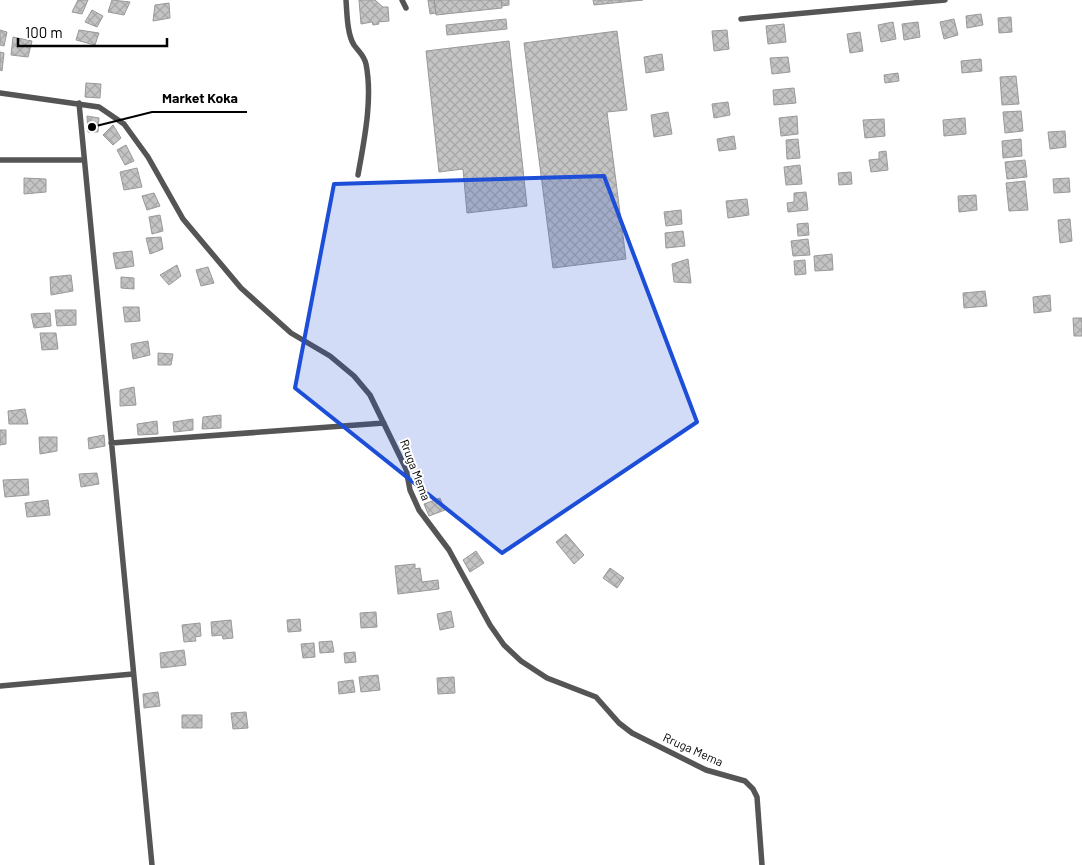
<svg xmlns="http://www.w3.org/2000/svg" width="1082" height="865" font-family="Barlow,sans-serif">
	<defs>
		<pattern id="building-cross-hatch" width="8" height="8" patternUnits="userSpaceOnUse" patternTransform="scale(1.25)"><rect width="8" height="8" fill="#c4c4c4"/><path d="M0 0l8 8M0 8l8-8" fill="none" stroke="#a7a7a7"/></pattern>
	</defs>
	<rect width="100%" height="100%" fill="#fff"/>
	<!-- building -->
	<path fill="url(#building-cross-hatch)" stroke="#999" d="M78 0H88L82 14 72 12Z
		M112 0 130 2 124 15 108 12Z
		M359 0H375L383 7H388L389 21 378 22 379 24 373 25 372 22 361 24Z
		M428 0H434L436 13 430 14Z
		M434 0H501L502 8 436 15Z
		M501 0H509V5L502 6Z
		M593 0H643L594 5Z
		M169 3 170 18 153 21 155 5Z
		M92 10 103 16 97 27 85 22Z
		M981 14 983 25 967 28 966 16Z
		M1011 17 1012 32 999 33 998 18Z
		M506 19 507 29 447 35 446 25Z
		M954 19 958 35 944 39 940 22Z
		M893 22 896 39 881 42 878 25Z
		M918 22 920 37 904 40 902 24Z
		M784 24 786 42 768 44 766 26Z
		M0 30 7 32 4 46 0 45Z
		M79 30 99 33 95 45 76 40Z
		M727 30 729 49 714 51 712 31Z
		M617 31 627 110 607 112 626 259 553 268 524 43Z
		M860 32 863 51 850 53 847 34Z
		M13 37 32 41 28 57 11 55Z
		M509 41 527 206 467 213 463 169 439 172 426 51Z
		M0 52 4 53 2 71 0 70Z
		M662 54 664 70 646 73 644 57Z
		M788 57 790 72 772 74 770 58Z
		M981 59 982 71 962 73 961 61Z
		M898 73 899 81 885 83 884 75Z
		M1016 76 1019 104 1002 105 1000 77Z
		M86 83 101 84 100 98 85 97Z
		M794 88 796 103 774 105 773 90Z
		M728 102 730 115 714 118 712 104Z
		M1021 111 1023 131 1005 133 1003 112Z
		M668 112 672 134 654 137 651 115Z
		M87 116 99 118 98 132H88Z
		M797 116 798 134 781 136 779 118Z
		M965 118 966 134 944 136 943 120Z
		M884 119 885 136 865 138 863 120Z
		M113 125 121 138 113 145 103 135Z
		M1065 131 1066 147 1050 149 1048 132Z
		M734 136 736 149 719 151 717 139Z
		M798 139 800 158 787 159 786 140Z
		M1021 139 1022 156 1003 158 1002 141Z
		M126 145 134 161 125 165 117 150Z
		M886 151 888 170 871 172 869 160 879 159V152Z
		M1025 160 1027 177 1007 179 1005 162Z
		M800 165 802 184 786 185 784 167Z
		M137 168 142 187 124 190 120 172Z
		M851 172 852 184 839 185 838 173Z
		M24 178 46 179V192L24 194Z
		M1069 178 1070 192 1054 193 1053 179Z
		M1025 181 1028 210 1009 211 1006 183Z
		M806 192 808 210 788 212 787 203 794 202V193Z
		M154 193 160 206 147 210 142 196Z
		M976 195 977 210 959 212 958 196Z
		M747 199 749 215 728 218 726 201Z
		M681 210 682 224 666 226 664 212Z
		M160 215 163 231 152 234 149 217Z
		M1070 219 1072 241 1060 243 1058 220Z
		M808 223 809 235 798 236 797 224Z
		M683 231 685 246 666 248 665 233Z
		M161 237 163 249 150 254 146 238Z
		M808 239 810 255 793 256 791 241Z
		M132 251 134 266 116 269 113 253Z
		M832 254 833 270 815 271 814 256Z
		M688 259 691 283 674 282 672 264Z
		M805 260 806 274 795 275 794 261Z
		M177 265 181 276 169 285 160 275Z
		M208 267 214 283 201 286 196 270Z
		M71 275 73 291 51 295 50 277Z
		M121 277 134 278V289L121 288Z
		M985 291 987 306 964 308 963 293Z
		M1050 295 1051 311 1034 313 1033 297Z
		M123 307H139L140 321 125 322Z
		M55 310H76V325L57 326Z
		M50 313 51 326 34 328 31 314Z
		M1073 318H1082V336H1074Z
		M40 333H56L58 349 42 350Z
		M148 341 150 355 133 359 131 344Z
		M158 353 173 354 171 365H158Z
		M134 387 136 405 120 406V390Z
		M25 409 28 424H9L8 411Z
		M221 415V428L202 429 203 417Z
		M193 419V430L174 432 173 422Z
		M157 421 158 434 138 435 137 424Z
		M0 430H6V444L0 445Z
		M104 435 105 446 89 449 88 438Z
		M39 437H57V451L40 454Z
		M97 473 99 484 81 487 79 474Z
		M28 479 29 495 5 497 3 480Z
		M440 498 445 510 429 516 424 504Z
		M48 500 50 515 27 517 25 503Z
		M566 534 584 555 574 564 556 542Z
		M476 551 484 563 470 572 463 560Z
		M415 564V569L420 568 422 582 438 580 439 589 398 594 395 566Z
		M610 568 624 578 617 588 603 578Z
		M451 611 454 627 440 630 437 614Z
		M376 612 377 627 361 628 360 613Z
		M300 619 301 631 288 632 287 620Z
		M231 620 233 638 223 639 222 635 212 636 211 622Z
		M200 623 201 636 195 637 196 641 184 642 182 625Z
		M332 641 334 652 320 653 319 642Z
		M314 643 315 657 303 658 301 644Z
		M184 650 186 665 161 668 160 653Z
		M355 652 356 662 345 663 344 653Z
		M378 675 380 690 361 692 359 677Z
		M454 677 455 693 438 694 437 678Z
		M353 680 355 692 339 694 338 682Z
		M158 692 160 706 144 708 143 694Z
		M246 712 248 728 233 729 231 713Z
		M182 715H202V728H182Z"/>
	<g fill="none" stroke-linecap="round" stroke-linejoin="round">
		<!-- lane -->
		<path stroke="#555" stroke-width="5.5" d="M346 0C347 13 347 34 354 45 359 52 364 55 366 64 373 99 364 141 358 175
			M402 0 406 8
			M741 19 945 0
			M0 93 99 107 124 124 148 157 183 219 241 288 291 333 330 356 354 376 370 395 406 469 410 490 419 510 449 550 490 625 504 645 521 661 547 678 596 697 619 723 632 733 706 770 745 781 753 789 757 797 762 865
			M79 103 152 865
			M0 160H84
			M111 443 384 423
			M0 686 133 674"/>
	</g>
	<!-- marked area -->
	<path fill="#1d4ed8" fill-opacity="0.2" stroke="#1d4ed8" stroke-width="4" stroke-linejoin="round" d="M604 176 697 422 502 553 295 388 334 184Z"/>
	<g text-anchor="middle" stroke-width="4" stroke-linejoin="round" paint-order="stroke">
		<!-- street labels -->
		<g font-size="12" fill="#000" stroke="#fff">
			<text transform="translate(415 470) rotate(69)" y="4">Rruga Mema</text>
			<text transform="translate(693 750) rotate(24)" y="4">Rruga Mema</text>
		</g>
	</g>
	<!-- callouts -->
	<path fill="none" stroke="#000" stroke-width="2" d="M92 127L152 112H247"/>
	<circle fill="#000" stroke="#fff" stroke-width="2" cx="92" cy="127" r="5"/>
	<g font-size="14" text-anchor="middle" font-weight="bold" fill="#000" stroke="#fff" stroke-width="4" stroke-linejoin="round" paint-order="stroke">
		<text x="200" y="103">Market Koka</text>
	</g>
	<!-- scale -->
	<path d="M18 38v8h149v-8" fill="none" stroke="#000000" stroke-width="2.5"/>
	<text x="25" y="38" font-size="15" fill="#000000" stroke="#ffffff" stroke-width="4" paint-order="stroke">100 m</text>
</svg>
